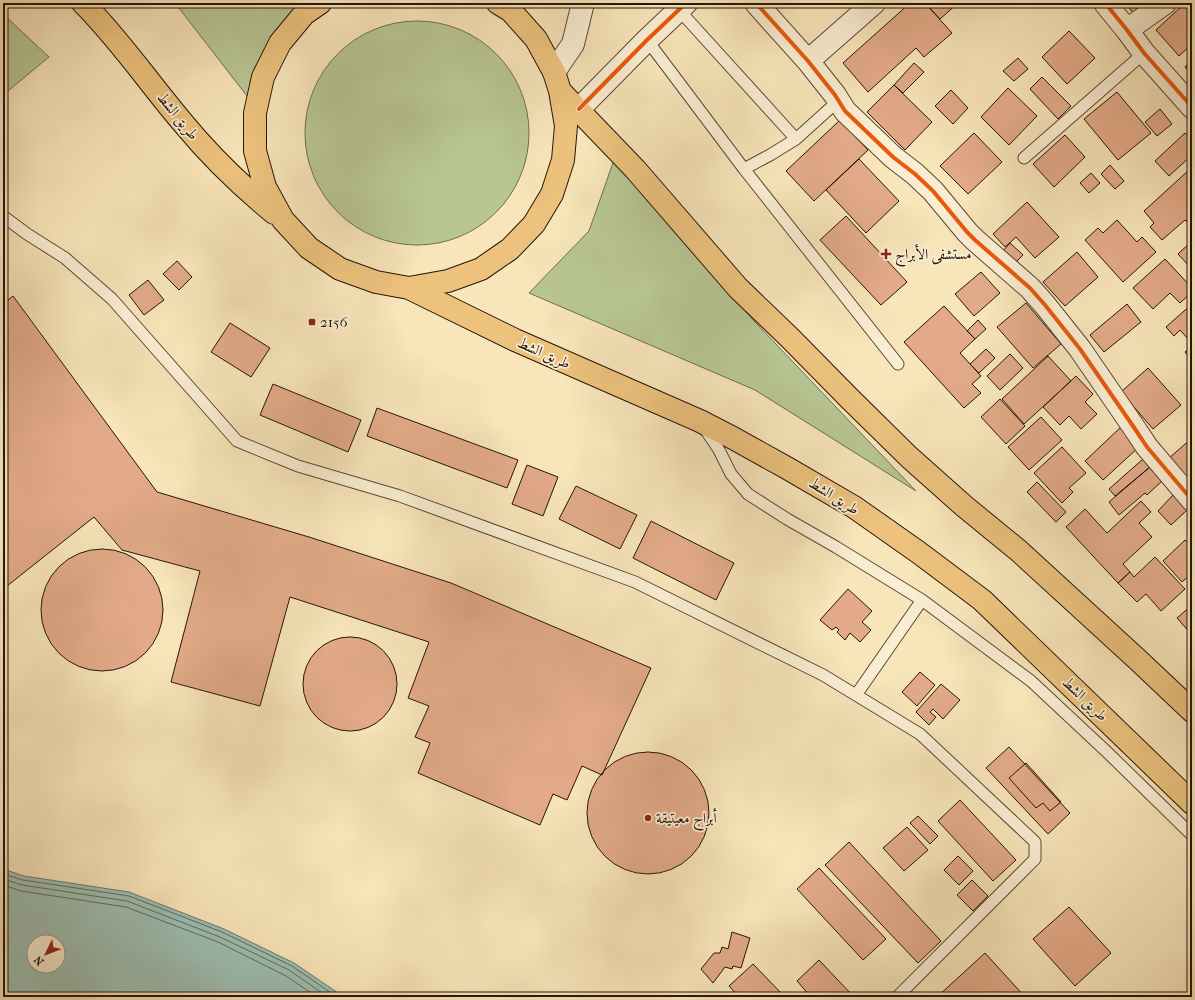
<svg xmlns="http://www.w3.org/2000/svg" width="1195" height="1000" font-family="'IM FELL French Canon',Amiri,serif">
	<rect width="100%" height="100%" fill="#f8e5ba"/>
	<filter id="stains"><feTurbulence type="fractalNoise" baseFrequency=".005" numOctaves="4"/><feColorMatrix values="0 0 0 0 .2 0 0 0 0 .09 0 0 0 0 .02 0 0 0 .5 -.17"/></filter>
	<radialGradient id="worn" r=".72"><stop offset=".6" stop-color="#630" stop-opacity="0"/><stop offset="1" stop-color="#630" stop-opacity=".3"/></radialGradient>
	<!-- green -->
	<path fill="#b8c694" stroke="#6f6d50" d="M175 3H308L271 41 247 96Z
		M3 14 49 57 3 95Z
		M305 133a112 112 0 1 1 224 0a112 112 0 1 1-224 0Z
		M614 160 755 322 916 491 755 390 529 293 589 231Z"/>
	<!-- water -->
	<path fill="#9dbfb3" stroke="#6d7b70" fill-rule="evenodd" d="M3 869 24 876 129 892 224 929 294 963 344 997H3ZM34 942H58V966H34Z"/>
	<g fill="none" stroke-linecap="round" stroke-linejoin="round">
		<!-- shore -->
		<path stroke="#626a5f" stroke-width="1" d="M3 874 23 880 129 896 222 932 292 966 337 997
			M3 879 22 885 127 901 220 937 289 970 328 997
			M3 885 21 891 126 907 218 942 286 976 317 997"/>
	</g>
	<!-- building -->
	<path fill="#e2aa88" stroke="#26140b" d="M910 3H925L952 33 924 57 916 48 868 92 843 63Z
		M925 3H958L940 19Z
		M1125 3H1145L1147 6 1135 15Z
		M1185 3H1190L1192 5V44L1179 56 1156 30Z
		M1069 31 1095 58 1067 84 1042 57Z
		M1018 58 1028 69 1014 81 1003 71Z
		M1192 60V75L1185 67Z
		M914 63 924 72 903 93 894 85Z
		M1042 77 1071 106 1058 119 1030 89Z
		M894 85 932 122 905 150 867 112Z
		M1008 88 1037 116 1009 145 981 117Z
		M951 90 968 108 953 124 935 106Z
		M1117 92 1151 133 1118 160 1084 119Z
		M1160 109 1172 124 1157 136 1145 122Z
		M840 120 868 150 814 201 786 171Z
		M974 133 1002 162 968 194 940 166Z
		M1185 133 1192 140V155L1169 176 1155 161Z
		M1065 135 1085 157 1054 187 1033 164Z
		M859 159 899 201 866 233 826 190Z
		M1110 165 1124 181 1115 189 1101 174Z
		M1189 170 1192 173V222L1189 224 1185 220 1162 240 1150 227 1154 223 1144 211Z
		M1091 173 1100 183 1089 193 1080 183Z
		M1027 202 1059 237 1035 258 1016 237 1005 247 993 234Z
		M846 216 907 282 881 305 820 240Z
		M1117 220 1137 242 1142 237 1156 252 1123 282 1085 240 1098 228 1103 233Z
		M1192 241V269L1178 254Z
		M1010 243 1023 255 1014 264 1002 252Z
		M1077 252 1098 277 1065 306 1043 282Z
		M1165 259 1192 288V292L1180 303 1170 293 1153 309 1133 288Z
		M177 261 192 277 179 290 163 274Z
		M981 272 1000 293 974 316 955 294Z
		M148 280 164 300 144 315 129 295Z
		M13 296 157 492 309 537 451 583 651 668 602 775 582 766 567 800 553 794 540 825 418 773 430 743 415 737 429 706 408 698 429 642 290 597 260 706 171 682 200 571 122 550 94 517 7 586 3 581V304Z
		M1026 303 1061 344 1033 368 997 327Z
		M1127 304 1141 322 1104 352 1090 335Z
		M1192 304V337L1189 340 1180 330 1174 336 1166 327Z
		M944 306 975 339 960 353 981 376 972 384 981 393 964 408 904 342Z
		M978 320 986 329 975 339 967 331Z
		M230 323 270 348 251 377 211 352Z
		M1192 345V360L1185 352Z
		M986 349 995 358 979 373 970 364Z
		M1010 354 1023 368 1000 390 987 376Z
		M1048 356 1071 381 1024 424 1002 399Z
		M1148 368 1181 405 1153 429 1121 392Z
		M1076 376 1093 394 1085 402 1097 414 1081 429 1069 416 1060 425 1043 407Z
		M273 384 361 420 348 452 260 415Z
		M1000 399 1025 426 1006 444 981 417Z
		M377 408 518 460 507 488 367 436Z
		M1041 417 1062 440 1029 470 1008 447Z
		M1122 426 1140 446 1103 480 1085 461Z
		M1192 438V472L1185 478 1168 459Z
		M1062 447 1086 473 1069 488 1073 492 1062 503 1034 473Z
		M1143 459 1150 467 1115 496 1109 489Z
		M527 465 558 477 543 516 512 504Z
		M1150 467 1162 481 1147 495 1145 493 1119 515 1109 502Z
		M1037 482 1066 512 1056 522 1027 492Z
		M576 486 637 515 620 549 559 519Z
		M1173 495 1187 510 1171 525 1158 511Z
		M1141 501 1151 512 1139 523 1152 537 1123 564 1130 572 1118 583 1066 527 1085 509 1107 533Z
		M651 521 734 563 716 600 633 558Z
		M1185 540 1192 547V573L1182 582 1163 561Z
		M41 610a61 61 0 1 1 122 0a61 61 0 1 1-122 0Z
		M1155 557 1185 589 1161 611 1146 594 1137 602 1118 583 1130 572 1134 577Z
		M848 589 872 611 862 622 871 630 860 642 850 633 845 640 837 632 839 630 836 627 832 630 820 620Z
		M1192 605V635L1177 618Z
		M303 684a47 47 0 1 1 94 0a47 47 0 1 1-94 0Z
		M920 672 935 685 917 706 902 692Z
		M941 684 960 700 943 719 933 709 930 712 936 717 929 725 916 712Z
		M1009 747 1070 813 1048 834 986 768Z
		M587 813a61 61 0 1 1 122 0a61 61 0 1 1-122 0Z
		M1026 763 1061 802 1050 811 1043 803 1036 808 1009 778Z
		M960 800 1016 860 993 881 938 821Z
		M918 816 938 836 930 844 910 823Z
		M907 827 928 850 904 871 883 848Z
		M849 842 941 941 918 963 825 865Z
		M958 856 973 871 959 885 944 870Z
		M819 868 886 939 863 960 797 889Z
		M972 880 988 896 973 911 957 895Z
		M1069 907 1111 953 1075 986 1033 939Z
		M732 932 750 938 741 968 733 966 732 969 725 967 713 983 701 969 714 953H720L722 947 728 949Z
		M985 953 1025 997H937Z
		M819 960 854 997H811L797 981Z
		M753 964 785 997H739L729 986Z"/>
	<g fill="none" stroke-linecap="round" stroke-linejoin="round">
		<defs>
			<path id="lane" d="M679 10 796 139
				M647 40 744 169 770 155 796 139 838 101
				M1024 158 1144 53
				M744 169 898 364
				M3 216 27 234 65 258 112 299 237 441 298 466 400 496 635 582 823 675 920 734 1035 842V859L897 997
				M703 426 719 450 731 474 748 494 787 519 836 547 922 600 1031 681 1107 752 1192 835
				M856 695 922 600"/>
			<path id="street" d="M756 3 808 61 835 95 845 111 893 157 915 174 933 191 967 232 975 240 1030 288 1045 305 1080 349 1135 429 1147 447 1192 500
				M1105 3 1127 30 1144 53 1192 107
				M1127 30 1165 3
				M808 61 874 3
				M554 72 573 44 583 3
				M579 109 647 40 686 3"/>
			<path id="highway" d="M83 3C120 40 149 83 183 123 211 157 240 185 274 213
				M320 3 304 14 280 43 263 77 255 113V151L265 187 283 220 309 248 340 269 376 282 409 288 448 281 481 269 510 249 534 224 552 194 563 160 566 126 560 91 554 72 536 39 511 11 498 3
				M560 91 635 169 738 288 791 339 849 398 909 457 964 506 1019 551 1138 660 1192 711
				M409 288 515 340 700 421 733 438 787 468 854 507 918 552 982 600 1192 803"/>
		</defs>
		<!-- lane casing -->
		<use href="#lane" stroke="#5a4837" stroke-width="13"/>
		<!-- street casing -->
		<use href="#street" stroke="#5a4837" stroke-width="24"/>
		<!-- highway casing -->
		<use href="#highway" stroke="#26140b" stroke-width="24"/>
		<!-- lane -->
		<use href="#lane" stroke="#faeed2" stroke-width="11"/>
		<!-- street -->
		<use href="#street" stroke="#faeed2" stroke-width="22"/>
		<!-- highway -->
		<use href="#highway" stroke="#ecc27d" stroke-width="22"/>
		<defs>
			<path id="cycleway" d="M756 3 808 61 835 95 845 111 893 157 915 174 933 191 967 232 975 240 1030 288 1045 305 1080 349 1135 429 1147 447 1192 500
				M1105 3 1127 30 1144 53 1192 107
				M579 109 647 40 686 3"/>
		</defs>
		<!-- cycleway casing -->
		<use href="#cycleway" stroke="#faeed2" stroke-width="6"/>
		<!-- cycleway -->
		<use href="#cycleway" stroke="#e8590c" stroke-width="4"/>
	</g>
	<!-- markers -->
	<g fill="#8f2418" stroke="#faeed2" stroke-width="1.5">
		<path d="M884 248h4v4h4v4h-4v4h-4v-4h-4v-4h4z"/>
		<rect x="308" y="318" width="8" height="8" rx="2"/>
		<circle cx="648" cy="818" r="4"/>
	</g>
	<g text-anchor="middle" stroke-width="3.5" stroke-linejoin="round" paint-order="stroke">
		<!-- street labels -->
		<g font-size="15" fill="#26140b" stroke="#faeed2">
			<text transform="translate(178 116) rotate(51)" y="5">طريق الشط</text>
			<text transform="translate(544 353) rotate(24)" y="5">طريق الشط</text>
			<text transform="translate(834 496) rotate(32)" y="5">طريق الشط</text>
			<text transform="translate(1085 699) rotate(44)" y="5">طريق الشط</text>
		</g>
		<!-- poi labels -->
		<g font-size="15" fill="#26140b" stroke="#faeed2" text-anchor="start">
			<text x="895" y="259">مستشفى الأبراج</text>
			<text x="320" y="327">2156</text>
			<text x="656" y="823">أبراج معيتيقة</text>
		</g>
	</g>
	<!-- margin -->
	<rect width="1195" height="1000" fill="none" stroke="#f8e5ba" stroke-width="16"/>
	<rect x="4" y="4" width="1187" height="992" fill="none" stroke="#26140b" stroke-width="2"/>
	<rect x="8" y="8" width="1179" height="984" fill="none" stroke="#26140b"/>
	<!-- north arrow -->
	<g transform="translate(46 954) rotate(227)"><circle r="19" fill="#faeed2" stroke="#a59782"/>
	<path d="M0-3L7 15L0 10L-7 15Z" fill="#8f2418"/>
	<text y="-6" font-size="11" font-weight="bold" text-anchor="middle" fill="#26140b">N</text>
	</g>
	<rect width="100%" height="100%" filter="url(#stains)"/>
	<rect width="100%" height="100%" fill="url(#worn)"/>
</svg>
